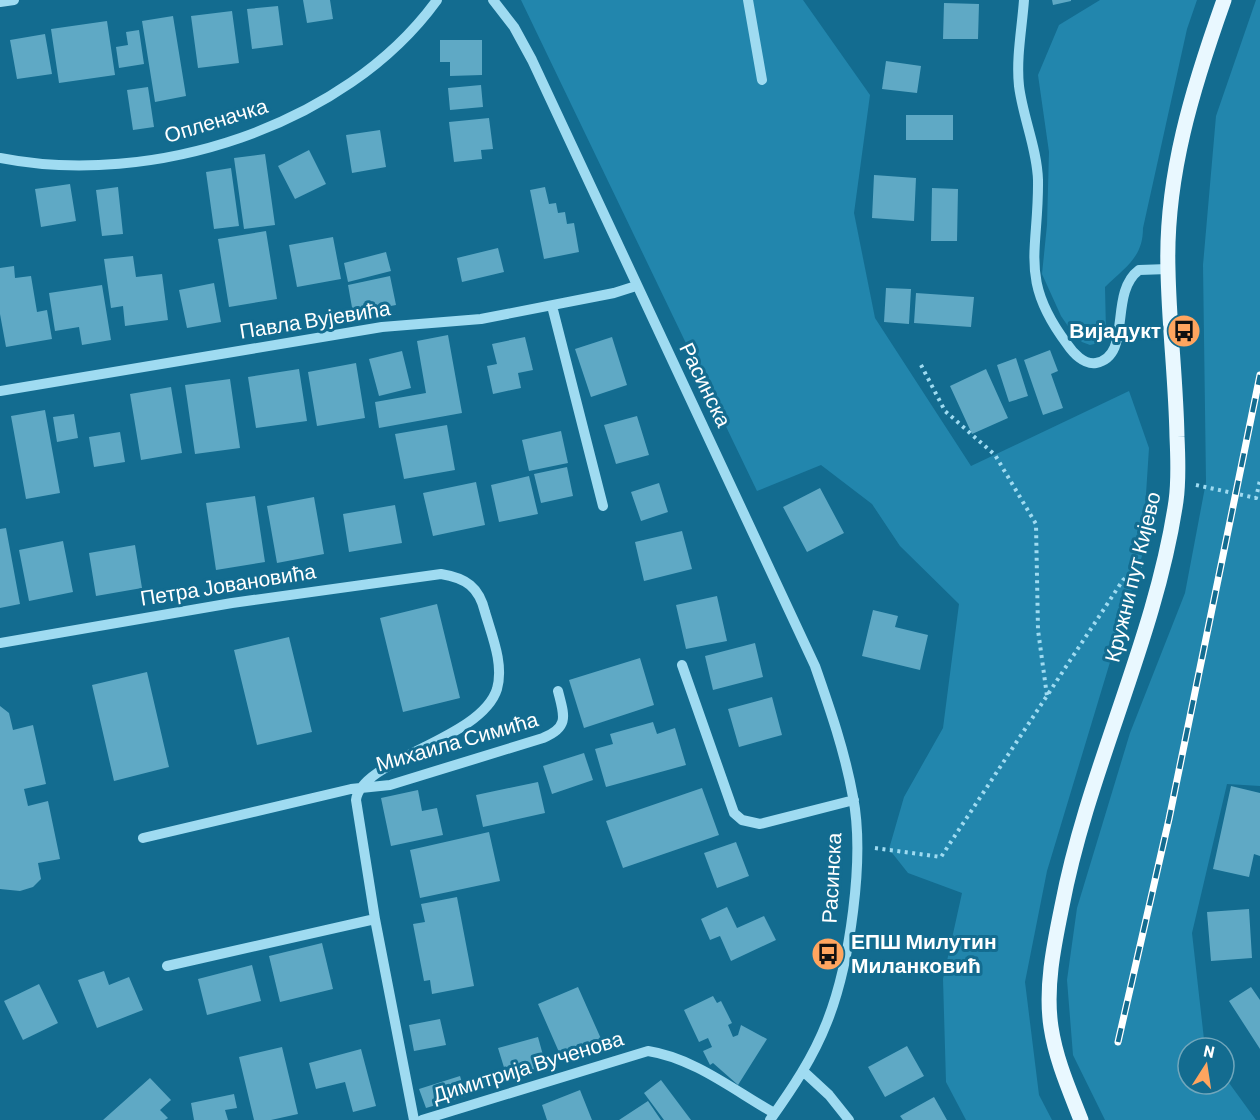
<svg xmlns="http://www.w3.org/2000/svg" width="1260" height="1120" font-family="Barlow,sans-serif">
	<rect width="100%" height="100%" fill="#136c90"/>
	<!-- green -->
	<path fill="#2286ad" d="M521 0H803L870 95 854 213 875 318 971 466 1129 391 1149 448 1142 556 1047 871 1025 982 1039 1095 1052 1120H966L946 1082 943 979 962 893 908 873 889 849 904 797 943 728 959 604 900 546 872 504 821 465 757 491Z
		M1100 0H1197L1187 29 1143 228C1143 258 1125 267 1105 287L1106 332 1103 342 1090 345 1082 342 1072 332 1061 316 1042 274 1047 225 1049 152 1038 75 1059 25Z
		M1256 0H1260V786L1227 784 1192 933 1205 1048H1188V1084H1224V1076L1256 1120H1105L1073 1055 1067 980 1077 908 1130 733 1185 593 1206 482 1203 265 1216 116Z"/>
	<!-- building -->
	<path fill="#5fa9c5" d="M303 0H330L333 19 307 23Z
		M1052 0H1071V1L1053 5Z
		M944 3 979 4 978 39H943Z
		M278 6 283 45 252 49 247 9Z
		M232 11 239 63 198 68 191 16Z
		M173 16 186 96 155 102 142 21Z
		M107 21 115 75 59 83 51 29Z
		M139 30 144 64 119 68 116 47 128 45 126 32Z
		M45 34 52 74 17 79 10 40Z
		M440 40H482V75L450 76V62H440Z
		M886 61 921 66 917 93 882 89Z
		M481 85 483 107 450 110 448 88Z
		M148 87 154 127 133 130 127 90Z
		M906 115H953V140H906Z
		M489 118 493 149 481 150 482 159 454 162 449 122Z
		M380 130 386 167 352 173 346 135Z
		M309 150 326 184 295 199 278 166Z
		M265 154 275 225 244 229 234 158Z
		M231 168 239 226 214 229 206 172Z
		M874 175 916 178 914 221 872 218Z
		M70 184 76 221 41 227 35 189Z
		M118 187 123 234 102 236 96 190Z
		M545 187 549 204 556 203 558 213 565 212 567 224 574 223 579 252 544 259 530 190Z
		M932 188 958 189 957 241H931Z
		M266 231 277 299 229 307 218 239Z
		M333 237 341 279 297 287 289 245Z
		M498 248 504 272 462 282 457 258Z
		M386 252 391 271 348 282 344 263Z
		M133 256 136 277 162 274 168 320 125 326 123 306 111 308 104 259Z
		M14 266 15 278 31 276 37 312 47 310 52 339 6 347 0 314V268Z
		M390 276 396 305 353 313 348 285Z
		M214 283 221 322 187 328 179 290Z
		M102 285 111 340 82 345 79 327 55 331 49 293Z
		M886 288 911 289 909 324 884 322Z
		M916 293 974 297 971 327 914 323Z
		M448 335 462 413 379 428 375 402 426 393 417 341Z
		M525 337 533 370 518 373 521 388 493 394 487 366 497 364 492 344Z
		M612 337 627 385 591 397 575 349Z
		M1050 350 1058 371 1051 374 1063 408 1043 415 1024 360Z
		M402 351 411 388 379 396 369 359Z
		M1016 358 1028 396 1009 402 997 365Z
		M356 363 365 418 317 426 308 372Z
		M299 369 307 421 256 428 248 377Z
		M986 369 1008 418 972 434 950 386Z
		M230 379 240 448 195 454 185 385Z
		M171 387 182 453 141 460 130 394Z
		M45 410 60 493 26 499 11 416Z
		M74 414 78 438 57 442 53 417Z
		M637 416 649 455 616 464 604 425Z
		M447 425 455 470 404 479 395 434Z
		M561 431 568 463 529 471 522 440Z
		M120 432 125 462 94 467 89 437Z
		M567 467 573 496 541 503 534 474Z
		M529 476 538 514 499 522 491 485Z
		M476 482 485 525 433 536 423 493Z
		M659 483 668 512 641 521 631 492Z
		M820 488 844 533 807 552 783 507Z
		M255 496 265 562 216 570 206 503Z
		M314 497 324 554 277 563 267 506Z
		M395 505 402 543 349 552 343 514Z
		M6 528 20 604 0 608V529Z
		M682 531 692 569 644 581 635 542Z
		M63 541 73 592 29 601 19 550Z
		M135 545 142 588 96 596 89 553Z
		M717 596 727 641 686 649 676 605Z
		M437 604 460 698 403 712 380 618Z
		M873 610 898 616 895 627 928 635 920 670 862 656Z
		M289 637 312 732 257 745 234 650Z
		M755 643 763 677 713 690 705 656Z
		M640 658 654 705 584 728 569 680Z
		M147 672 169 767 114 781 92 685Z
		M772 697 782 735 739 747 728 709Z
		M0 706 9 713 13 730 33 725 46 784 24 789 28 806 48 801 60 859 38 863 41 879 33 887 20 891 0 889Z
		M653 722 657 734 675 728 686 765 606 787 595 749 613 744 610 734Z
		M584 753 593 780 552 794 543 766Z
		M538 782 545 813 483 827 476 795Z
		M1231 786 1260 793V856L1254 854 1249 877 1213 869Z
		M702 788 719 835 623 868 606 821Z
		M418 790 422 811 437 808 443 835 391 846 381 798Z
		M489 832 500 881 420 898 410 850Z
		M736 842 749 876 717 888 704 853Z
		M457 897 474 986 432 994 430 980 424 981 413 924 425 922 421 904Z
		M727 907 737 928 764 916 776 940 731 961 720 936 710 940 701 919Z
		M1249 909 1252 958 1211 961 1207 912Z
		M322 943 333 989 280 1002 269 956Z
		M252 965 261 1001 207 1015 198 979Z
		M104 971 109 985 129 977 143 1010 97 1028 78 980Z
		M39 984 58 1023 23 1040 4 1001Z
		M578 987 602 1041 562 1059 538 1004Z
		M1251 987 1260 1000V1049L1229 1001Z
		M713 996 717 1003 721 1001 732 1023 728 1025 733 1037 738 1035 741 1025 767 1039 738 1085 713 1063 710 1065 703 1051 712 1047 708 1038 699 1042 684 1010Z
		M440 1019 446 1045 414 1051 409 1025Z
		M538 1037 546 1066 507 1077 498 1048Z
		M907 1046 924 1076 885 1097 868 1067Z
		M282 1047 298 1114 271 1120H254L239 1057Z
		M361 1049 376 1106 353 1112 345 1082 316 1089 309 1063Z
		M460 1076 466 1096 426 1108 419 1089Z
		M150 1078 171 1100 160 1110 168 1118 165 1120H103Z
		M661 1080 691 1120H664L644 1093Z
		M580 1090 592 1120H547L542 1105Z
		M234 1094 237 1108 225 1110 228 1120H194L191 1103Z
		M934 1097 947 1120H903L900 1116Z
		M648 1101 661 1120H619Z"/>
	<g fill="none" stroke-linecap="round" stroke-linejoin="round">
		<!-- path -->
		<path stroke="#9fdbf1" stroke-width="4" stroke-dasharray="3 4.5" stroke-linecap="butt" d="M921 365 945 411 995 455 1036 524 1038 630 1047 696
			M1196 485 1256 498 1260 480
			M875 848 941 857 1123 580 1141 566"/>
		<!-- minor -->
		<path stroke="#9fdbf1" stroke-width="10" d="M493 0 514 27 532 60 815 666C830 709 845 752 853 797 865 858 850 964 827 1022 813 1058 792 1089 770 1120
			M748 0 762 80
			M1024 0C1022 28 1016 58 1019 86 1023 118 1037 148 1038 180 1039 251 1018 279 1067 344 1073 353 1084 365 1096 363 1133 356 1108 293 1139 270L1168 269
			M0 2 14 0
			M0 158C151 188 345 127 437 0
			M552 306 603 506
			M0 391 382 327 481 319 614 293 636 286
			M0 643 232 603 441 574C466 578 479 587 485 612 492 636 504 664 497 689 481 740 361 759 356 800L375 919 414 1120
			M682 665 734 813 742 820 760 824 854 800
			M143 838 351 789 390 785 543 738C570 727 564 715 558 691
			M167 966 375 919
			M803 1071 829 1095 849 1120
			M422 1120 648 1051C694 1058 735 1091 774 1113"/>
		<!-- major -->
		<path stroke="#e9f8ff" stroke-width="15" d="M1081 1120C1069 1089 1056 1060 1051 1027 1045 987 1054 945 1062 906 1088 769 1156 638 1176 501 1179 480 1178 458 1177 437 1176 381 1169 326 1168 270 1165 176 1193 87 1224 0"/>
		<defs>
			<path id="rail" d="M1118 1042 1169 819 1260 375"/>
		</defs>
		<!-- rail casing -->
		<use href="#rail" stroke="#fff" stroke-width="7"/>
		<!-- rail -->
		<use href="#rail" stroke="#136c90" stroke-width="4.5" stroke-dasharray="14" stroke-linecap="butt"/>
	</g>
	<!-- icons -->
	<defs>
		<symbol id="bus-disc" viewBox="-11 -11 22 22"><circle r="9.5" fill="#ffa55f" stroke="#136c90"/><path d="M-5-6H5V4H4V6H2V4H-2V6H-4V4H-5ZM-3.5-4V0h7V-4ZM-3.5 1.2v1.5H-2V1.2ZM2 1.2v1.5H3.5V1.2Z" fill="#111"/></symbol>
	</defs>
	<g fill-rule="evenodd">
		<use href="#bus-disc" x="1165" y="312" width="38" height="38"/>
		<use href="#bus-disc" x="809" y="935" width="38" height="38"/>
	</g>
	<g text-anchor="middle" stroke-width="6" stroke-linejoin="round" paint-order="stroke">
		<!-- street labels -->
		<g font-size="21" fill="#fff" stroke="#136c90">
			<text transform="translate(216 121) rotate(-17)" y="7">Опленачка</text>
			<text transform="translate(315 320) rotate(-9)" y="7">Павла Вујевића</text>
			<text transform="translate(705 385) rotate(64)" y="7">Расинска</text>
			<text transform="translate(1133 577) rotate(-76)" y="7">Кружни пут Кијево</text>
			<text transform="translate(228 585) rotate(-9)" y="7">Петра Јовановића</text>
			<text transform="translate(457 742) rotate(-16)" y="7">Михаила Симића</text>
			<text transform="translate(832 878) rotate(-87)" y="7">Расинска</text>
			<text transform="translate(528 1067) rotate(-17)" y="7">Димитрија Вученова</text>
		</g>
		<!-- poi labels -->
		<g font-size="21" font-weight="bold" fill="#fff" stroke="#136c90" text-anchor="end">
			<text x="1161" y="338">Вијадукт</text>
			<text x="851" y="949" text-anchor="start">ЕПШ Милутин<tspan x="851" dy="24">Миланковић</tspan></text>
		</g>
	</g>
	<!-- north arrow -->
	<g transform="translate(1206 1066) rotate(12)"><circle r="28" fill="#136c90" stroke="#71a7bc" stroke-width="1.5"/>
	<path d="M0-4.5L10 22L0 15L-10 22Z" fill="#ffa55f"/>
	<text y="-9" font-size="16" font-weight="bold" text-anchor="middle" fill="#ffffff">N</text>
	</g>
</svg>
